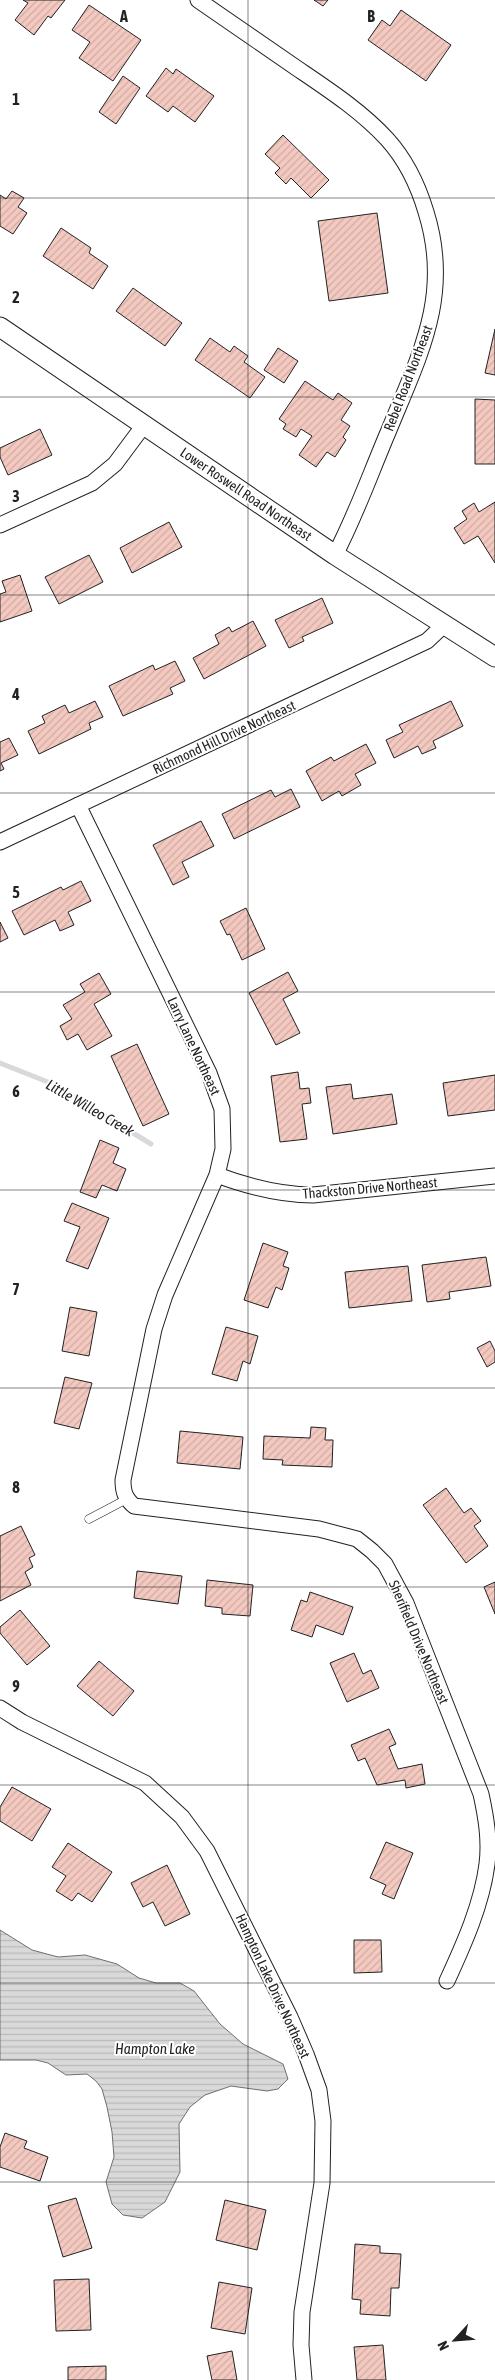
<svg xmlns="http://www.w3.org/2000/svg" width="495" height="2380" font-family="'Asap Condensed',sans-serif">
	<defs>
		<pattern id="water-rules" width="6" height="5" patternUnits="userSpaceOnUse" patternTransform="scale(1.25)"><rect width="6" height="5" fill="#d9d9d9"/><path d="M0 2.5h6" fill="none" stroke="#bababa"/></pattern>
		<pattern id="building-hatch" width="6" height="6" patternUnits="userSpaceOnUse" patternTransform="scale(1.25)"><rect width="6" height="6" fill="#f3c9c0"/><path d="M-1 1l2-2M0 6l6-6M5 7l2-2" fill="none" stroke="#d0aca5"/></pattern>
	</defs>
	<rect width="100%" height="100%" fill="#fff"/>
	<!-- water -->
	<path fill="url(#water-rules)" stroke="#6f6f6f" d="M0 1930 32 1950 58 1957 85 1955 117 1964 139 1978 156 1983H180L194 1991 220 2024 243 2044 283 2064 288 2079 278 2089 267 2091 231 2086 205 2095 190 2107 179 2124 180 2172 165 2202 142 2218 123 2215 112 2204 106 2182 114 2157 112 2132 107 2107 102 2089 96 2081 87 2074 66 2075 48 2063 36 2060H0Z"/>
	<g fill="none" stroke-linecap="round" stroke-linejoin="round">
		<!-- stream -->
		<path stroke="#d9d9d9" stroke-width="5" d="M0 1063 53 1084 151 1144"/>
	</g>
	<!-- building -->
	<path fill="url(#building-hatch)" stroke="#222" d="M23 0H65L51 18 48 16 34 35 15 20 28 3Z
		M314 0H328L323 6Z
		M89 5 141 40 113 81 79 58 90 42 72 30Z
		M401 10 451 45 426 81 368 40 382 20 390 26Z
		M166 68 173 74 176 69 214 96 195 122 173 106 168 112 146 96Z
		M123 76 140 88 116 124 99 112Z
		M283 135 329 180 311 198 291 178 286 184 275 173 280 168 265 154Z
		M12 191 24 198 18 207 27 213 13 234 0 226V195L6 199Z
		M377 213 388 293 329 301 318 221Z
		M61 228 91 248 89 253 108 266 93 289 43 256Z
		M133 288 182 323 165 346 116 311Z
		M495 329V375L485 373Z
		M210 338 230 352 234 346 248 356 244 362 265 377 250 398 195 360Z
		M278 348 298 361 284 383 264 370Z
		M305 381 333 400 338 393 352 403 341 420 350 426 343 437 346 440 335 457 327 452 316 467 299 455 312 436 301 429 296 437 283 429 286 424 279 419Z
		M475 399 495 400V464H475Z
		M40 429 52 455 8 475 0 457V448Z
		M495 502V563L478 536 464 544 454 528 467 519 462 511 474 503 479 512Z
		M169 522 182 547 132 573 120 548Z
		M89 555 103 582 59 604 45 577Z
		M20 575 32 611 0 622V594L6 592 2 581Z
		M322 598 333 623 302 637 304 641 289 648 275 620Z
		M253 621 266 646 204 679 193 658 219 644 215 635 229 627 232 632Z
		M175 661 185 681 170 688 173 694 123 716 109 686 153 665 155 670Z
		M95 701 103 717 89 723 91 729 39 754 28 731 45 723 42 716 65 705 69 713Z
		M451 701 463 726 433 741 436 748 422 754 418 746 394 758 386 740 403 732 399 725Z
		M9 738 18 755 1 763 4 769 0 771V742Z
		M366 744 376 763 355 774 361 785 342 796 339 791 322 801 306 771 331 757 334 761Z
		M291 789 300 807 234 839 222 814 271 790 275 797Z
		M201 821 214 846 182 862 189 877 173 885 153 845Z
		M81 881 91 901 68 912 74 925 60 931 55 920 24 935 12 911 61 887 63 890Z
		M246 908 265 949 242 960 230 934 227 935 220 921Z
		M0 922 8 938 0 942Z
		M288 972 298 991 283 999 300 1033 276 1045 249 993Z
		M99 973 111 994 94 1004 112 1036 87 1050 78 1034 67 1040 60 1026 72 1019 63 1005 85 992 80 984Z
		M137 1044 169 1114 143 1126 111 1056Z
		M298 1072 300 1089 309 1088 311 1103 302 1104 307 1139 280 1142 271 1076Z
		M495 1075V1110L448 1116 443 1083Z
		M351 1084 353 1099 392 1094 397 1124 333 1134 326 1087Z
		M100 1140 119 1148 113 1163 126 1169 117 1191 102 1185 96 1198 80 1192Z
		M72 1203 109 1218 88 1269 66 1261 80 1227 64 1221Z
		M263 1243 288 1252 283 1266 289 1268 282 1290 276 1287 268 1308 244 1300Z
		M486 1257 491 1286 449 1292 450 1299 427 1302 422 1265Z
		M408 1266 412 1301 349 1308 345 1272Z
		M70 1307 97 1312 89 1356 62 1351Z
		M226 1327 258 1336 250 1364 243 1361 237 1381 212 1374Z
		M490 1341 495 1351V1362L487 1367 477 1348Z
		M65 1377 92 1383 79 1429 54 1423Z
		M311 1427 326 1428 325 1440H333L332 1467 282 1465 283 1460 263 1459 264 1436 310 1438Z
		M180 1431 243 1437 240 1469 177 1463Z
		M446 1488 464 1513 471 1508 481 1521 474 1526 488 1546 466 1563 423 1505Z
		M21 1526 35 1555 29 1558 33 1567 25 1572 31 1585 0 1601V1536Z
		M137 1571 182 1576 178 1604 134 1598Z
		M207 1580 253 1585 250 1616 222 1614V1608L205 1606Z
		M495 1582V1614L484 1587Z
		M310 1592 353 1607 343 1635 316 1625 312 1637 291 1630 301 1600 307 1602Z
		M20 1610 50 1646 27 1665 0 1633V1627Z
		M354 1653 363 1674 371 1670 379 1688 347 1702 330 1663Z
		M99 1661 134 1691 113 1716 77 1686Z
		M389 1729 396 1744 389 1747 398 1769 422 1764 425 1784 406 1788 405 1780 377 1785 365 1758 358 1761 351 1745Z
		M12 1787 51 1809 32 1841 0 1821V1807Z
		M386 1842 413 1853 394 1899 382 1894 386 1885 370 1878Z
		M68 1843 112 1872 92 1902 78 1893 72 1901 56 1891 66 1876 52 1867Z
		M167 1865 190 1914 165 1926 153 1902 143 1907 131 1883Z
		M354 1940H381L382 1972 354 1973Z
		M5 2133 27 2141 24 2148 48 2157 40 2181 0 2167V2147Z
		M76 2198 92 2248 63 2257 48 2206Z
		M225 2200 266 2210 257 2250 216 2240Z
		M355 2244 380 2246V2253L401 2254 399 2288H391L390 2316 360 2314 361 2300 352 2299Z
		M89 2279 91 2330 56 2331 54 2280Z
		M219 2282 252 2288 245 2334 211 2328Z
		M383 2345 386 2380H357L354 2347Z
		M232 2351 237 2380H212L207 2356Z
		M106 2366V2380H68V2367Z"/>
	<g fill="none" stroke-linecap="round" stroke-linejoin="round">
		<defs>
			<path id="service" d="M89 1519 127 1499"/>
			<path id="minor" d="M198 0C231 23 265 46 298 69 329 90 361 111 387 139 406 160 418 185 426 212 452 295 420 354 389 430 371 472 356 515 335 555
				M0 525 92 483 115 464 144 425
				M78 805 209 1073 222 1109 223 1149 217 1175 165 1295 154 1329 123 1480C123 1492 125 1498 134 1506L319 1529 357 1539 372 1551 385 1564 406 1603 481 1794C486 1817 490 1840 487 1864 482 1904 464 1944 447 1981
				M0 842 427 641 444 625
				M217 1175C249 1187 279 1195 313 1195L495 1176
				M0 1708 22 1722 145 1783 182 1817 207 1851 290 2017 306 2054 319 2090 323 2121 322 2183 302 2312 301 2345 304 2380"/>
			<path id="tertiary" d="M0 327 335 555 495 657"/>
		</defs>
		<!-- service casing -->
		<use href="#service" stroke="#222" stroke-width="9"/>
		<!-- minor casing -->
		<use href="#minor" stroke="#222" stroke-width="17"/>
		<!-- tertiary casing -->
		<use href="#tertiary" stroke="#222" stroke-width="21"/>
		<!-- service -->
		<use href="#service" stroke="#fff" stroke-width="8"/>
		<!-- minor -->
		<use href="#minor" stroke="#fff" stroke-width="15"/>
		<!-- tertiary -->
		<use href="#tertiary" stroke="#fff" stroke-width="19"/>
	</g>
	<!-- grid -->
	<path fill="none" stroke="#222" stroke-width="1" stroke-opacity="0.55" d="M248 0V2380M0 198H495M0 397H495M0 595H495M0 793H495M0 992H495M0 1190H495M0 1388H495M0 1587H495M0 1785H495M0 1983H495M0 2182H495"/>
	<g text-anchor="middle" stroke-width="4" stroke-linejoin="round" paint-order="stroke">
		<!-- street labels -->
		<g font-size="14" fill="#222" stroke="#fff">
			<text transform="translate(408 378) rotate(-69)" y="5">Rebel Road Northeast</text>
			<text transform="translate(246 494) rotate(34)" y="5">Lower Roswell Road Northeast</text>
			<text transform="translate(224 737) rotate(-25)" y="5">Richmond Hill Drive Northeast</text>
			<text transform="translate(194 1046) rotate(65)" y="5">Larry Lane Northeast</text>
			<text transform="translate(370 1188) rotate(-5)" y="5">Thackston Drive Northeast</text>
			<text transform="translate(419 1642) rotate(67)" y="5">Sherifield Drive Northeast</text>
			<text transform="translate(273 1986) rotate(65)" y="5">Hampton Lake Drive Northeast</text>
		</g>
		<!-- water labels -->
		<g font-size="15" font-style="italic" fill="#222" stroke="#fff">
			<text transform="translate(90 1108) rotate(30)" y="5">Little Willeo Creek</text>
			<text x="155" y="2054">Hampton Lake</text>
		</g>
	</g>
	<g font-size="16" text-anchor="middle" font-weight="bold" fill="#222" stroke="#fff" stroke-width="4" stroke-linejoin="round" paint-order="stroke">
		<text x="124" y="22">A</text>
		<text x="371" y="22">B</text>
		<text x="16" y="105">1</text>
		<text x="16" y="303">2</text>
		<text x="16" y="502">3</text>
		<text x="16" y="700">4</text>
		<text x="16" y="898">5</text>
		<text x="16" y="1097">6</text>
		<text x="16" y="1295">7</text>
		<text x="16" y="1493">8</text>
		<text x="16" y="1692">9</text>
	</g>
	<!-- north arrow -->
	<g transform="translate(455 2340) rotate(244)" stroke="#ffffff" stroke-width="4" paint-order="stroke">
	<path d="M0-4L9 19L0 12L-9 19Z" fill="#222222"/>
	<text y="-8" font-size="14" font-weight="bold" text-anchor="middle" fill="#222222">N</text>
	</g>
</svg>
